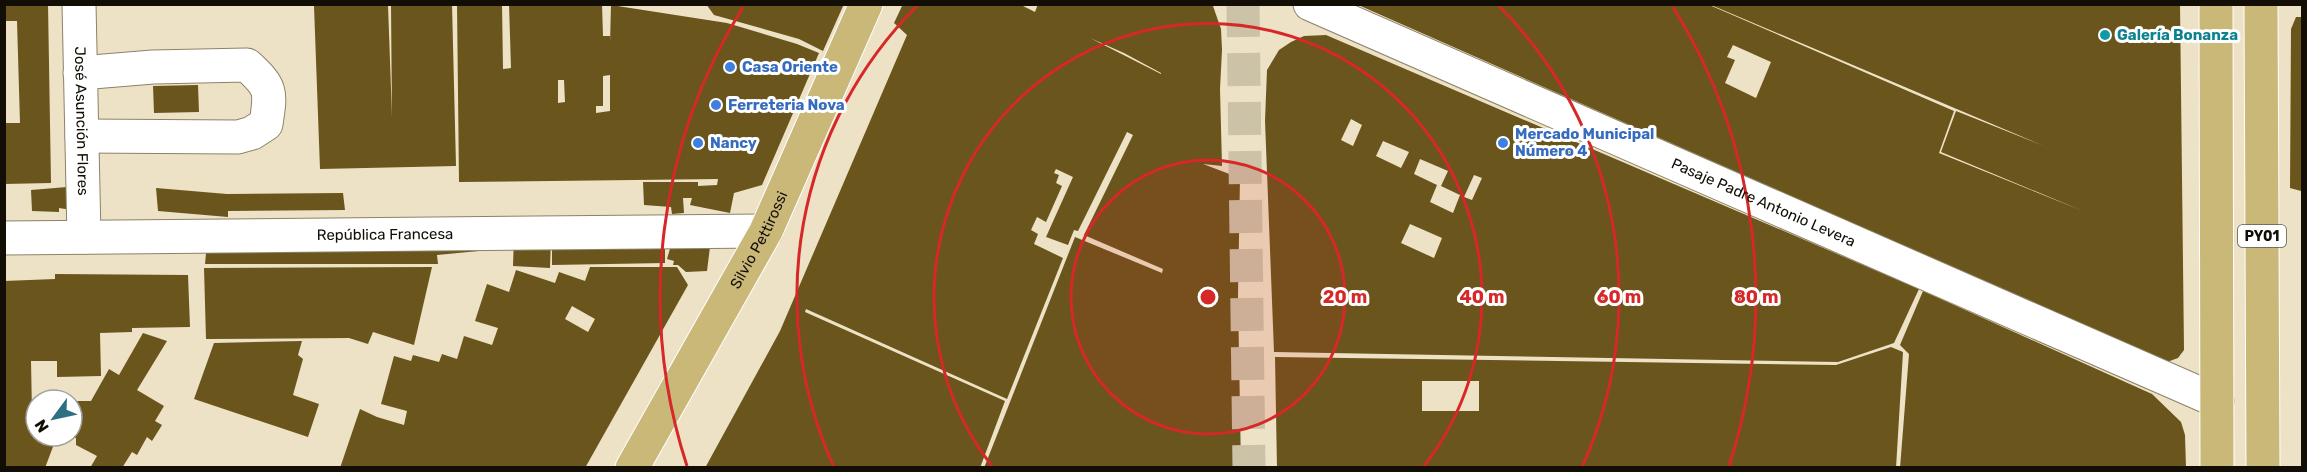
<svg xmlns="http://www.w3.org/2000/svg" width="2307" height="472" font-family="Rubik,sans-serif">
	<rect width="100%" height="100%" fill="#ede2c5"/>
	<!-- building -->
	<path fill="#6a551c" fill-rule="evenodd" d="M4 4H48L51 183 4 184V123H20L17 21H4Z
		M391 4H452L456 166 320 169 314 6 388 5 392 117Z
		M457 4H502L503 69 511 68 509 4H602L603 36H610V43L611 5 727 23 797 44 819 53 762 185 734 193 730 213 690 205 692 198H683L684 213 672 214 671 207 644 205 643 182H698V186L717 185 718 179 459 182ZM610 75V111L596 113V106H603V76ZM558 80H564L565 102 558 103Z
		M706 4H844L823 51 799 39 714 15Z
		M903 4H1019L1035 12 1038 4H1212L1213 6 1221 29 1222 50 1220 89 1222 166 1203 164 1240 178 1238 296 1241 468H984L1075 237 1162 273 1163 269 1084 235 1133 135 1127 132 1078 231 1074 230 1068 245 1046 237 1073 177 1056 169 1054 173 1059 175 1056 183 1062 186 1046 222 1037 217 1031 230 1038 234 1034 244 1063 258 1007 399 806 309 805 312 1005 401 980 468H705L780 331 907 35 894 23ZM1090 38 1124 53 1161 73V74Z
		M1356 4H1707L1954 111 1939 153 2083 211 1941 152 1956 111 2044 146 1711 5 2180 4 2184 350 2178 358 2167 362ZM1733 45 1771 62 1756 98 1725 83 1735 60 1727 57Z
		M2296 17H2302V179L2301 191 2290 188 2291 29Z
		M1326 35 1919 289 1894 343 1838 362 1274 352 1265 121 1267 70 1279 50 1291 42 1304 36ZM1351 119 1362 125 1353 146 1341 140ZM1383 141 1409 152 1401 168 1376 156ZM1420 159 1448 171 1441 186 1460 195 1453 213 1430 202 1437 185 1414 174ZM1474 175 1482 178 1472 200 1464 197ZM1410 224 1442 238 1434 258 1401 243Z
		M198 85 199 112 154 113 153 86Z
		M79 186 78 211 59 208V212L32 211 31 190Z
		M156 188 227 194 343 193 345 210 228 211V217L158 211Z
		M514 236 551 238 550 268 513 266Z
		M552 239H665V263L552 265Z
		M672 242 710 247 707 271 686 272 678 265H673L674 261 667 259Z
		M207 243 500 249 437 255 438 264H205Z
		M432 267 414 345 373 332 368 344 349 338 206 339 204 268Z
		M590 267H677L688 285 585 468H340L360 409 377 417 404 425 407 411 381 404 394 356 411 361 413 355 439 362 442 354 457 359 464 336 492 345 498 328 475 321 487 284 509 292 516 270 555 283 559 272 585 281ZM572 306 595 319 588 332 565 319Z
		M55 274 188 275 190 327 132 328V332L100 333 101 376 57 377V361H31L32 413H36V436H57L45 468H4V281L55 279Z
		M1923 291 2152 394 2181 422 2185 435 2186 468H1900L1909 354 1900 345Z
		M143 333 167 341 137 390 164 406 155 421 162 425 152 441 147 437 137 455 132 452 122 468H90L97 456 76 445V438L72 437V401H91L109 369 119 375Z
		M302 341 298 355 303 359 293 395 319 404 308 437 194 399 214 343Z
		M1891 347 1903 352 1896 468H1277L1275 357 1836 365ZM1422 381H1479V411H1422Z"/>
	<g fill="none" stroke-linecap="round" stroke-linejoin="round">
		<!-- minor-tunnel -->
		<path stroke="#ccc2a8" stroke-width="33" stroke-dasharray="33 16" stroke-linecap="butt" d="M1243 4 1249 468"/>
		<defs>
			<g id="minor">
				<path id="s1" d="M79 4 84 237"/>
				<path id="s2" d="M1310 4 2217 401"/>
				<path d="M80 73 153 67 247 65C272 88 271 91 266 124L252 133 238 137 82 136"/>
				<path id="s3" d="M4 238 766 231"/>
			</g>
			<g id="major">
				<path d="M2216 4 2217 468"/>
				<path d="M2261 4 2263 468"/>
				<path id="s4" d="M632 468 766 231 866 4"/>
			</g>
		</defs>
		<!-- minor casing -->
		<use href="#minor" stroke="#8c8268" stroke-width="35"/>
		<!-- major casing -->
		<use href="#major" stroke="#fff" stroke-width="35"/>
		<!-- minor -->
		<use href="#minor" stroke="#fff" stroke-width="33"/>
		<!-- major -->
		<use href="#major" stroke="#cab879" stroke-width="33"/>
	</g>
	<!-- distance rings -->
	<circle cx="1208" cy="297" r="137" fill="#d62828" fill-opacity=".12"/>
	<g fill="none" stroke="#d62828" stroke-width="3">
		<circle cx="1208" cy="297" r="137"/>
		<path d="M992 466A274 274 0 1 1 1424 466"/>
		<path d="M834 467A411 411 0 0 1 917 6M1499 6A411 411 0 0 1 1582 467"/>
		<path d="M687 466A548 548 0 0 1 743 7M1673 7A548 548 0 0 1 1729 466"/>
	</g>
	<!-- markers -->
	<circle fill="#0f9aa8" stroke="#fff" stroke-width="2" cx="2105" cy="35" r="6"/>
	<g fill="#3f7fe0" stroke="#fff" stroke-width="2">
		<circle cx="730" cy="67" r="6"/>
		<circle cx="716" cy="105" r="6"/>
		<circle cx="698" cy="143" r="6"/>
		<circle cx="1503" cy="143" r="6"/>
	</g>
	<g text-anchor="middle" stroke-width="6" stroke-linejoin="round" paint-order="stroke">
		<!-- shield labels -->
		<rect fill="#fff" stroke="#595650" stroke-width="1.5" x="2238" y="225" width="48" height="22" rx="4.5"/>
		<g font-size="14" font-weight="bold" fill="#120e05">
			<text x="2262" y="241">PY01</text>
		</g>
		<!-- culture labels -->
		<g font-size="15" font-weight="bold" fill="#0d838f" stroke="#fff" text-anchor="start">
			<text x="2117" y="40">Galería Bonanza</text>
		</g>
		<!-- shop labels -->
		<g font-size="15" font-weight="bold" fill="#366cbe" stroke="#fff" text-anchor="start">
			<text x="742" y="72">Casa Oriente</text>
			<text x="728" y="110">Ferreteria Nova</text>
			<text x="1515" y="139">Mercado Municipal<tspan x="1515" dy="17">Número 4</tspan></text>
			<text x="710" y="148">Nancy</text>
		</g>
		<!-- street labels -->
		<g font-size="15" fill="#120e05" stroke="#fff">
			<text dy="5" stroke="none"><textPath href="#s1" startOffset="117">José Asunción Flores</textPath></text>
			<text dy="5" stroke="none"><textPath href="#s2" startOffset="495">Pasaje Padre Antonio Levera</textPath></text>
			<text dy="5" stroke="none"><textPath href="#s3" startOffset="381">República Francesa</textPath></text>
			<text dy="5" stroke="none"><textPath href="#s4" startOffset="261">Silvio Pettirossi</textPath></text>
		</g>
	</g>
	<circle cx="1208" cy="297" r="9" fill="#d62828" stroke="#fff" stroke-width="3"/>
	<g font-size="18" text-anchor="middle" font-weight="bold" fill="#d62828" stroke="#fff" stroke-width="6" stroke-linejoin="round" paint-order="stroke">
		<text x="1345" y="303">20 m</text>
		<text x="1482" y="303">40 m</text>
		<text x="1619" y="303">60 m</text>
		<text x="1756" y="303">80 m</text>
	</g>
	<!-- border -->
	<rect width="2307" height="472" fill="none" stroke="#120e05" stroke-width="12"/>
	<!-- north arrow -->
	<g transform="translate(54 418) rotate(237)"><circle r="28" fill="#ffffff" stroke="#a09f9b" stroke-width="1.5"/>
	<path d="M0-4.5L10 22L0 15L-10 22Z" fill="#2d7081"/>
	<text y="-9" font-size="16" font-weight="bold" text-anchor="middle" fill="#120e05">N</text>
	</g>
</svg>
